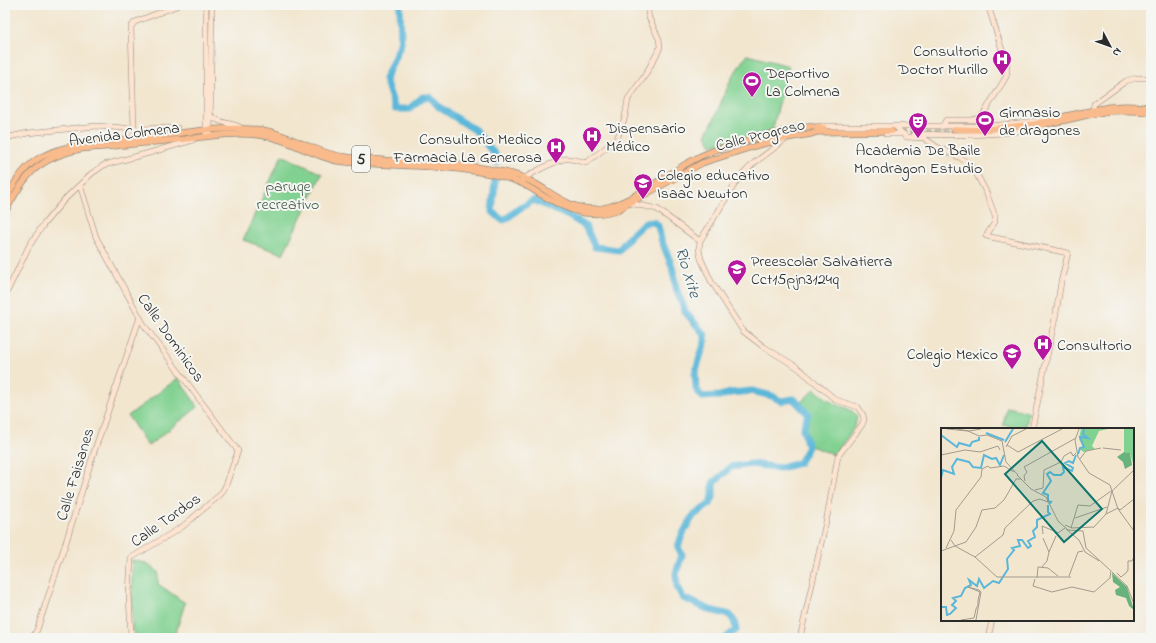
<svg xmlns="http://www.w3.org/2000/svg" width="1156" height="643" font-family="'Indie Flower',sans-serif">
	<rect width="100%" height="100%" fill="#f6f6f2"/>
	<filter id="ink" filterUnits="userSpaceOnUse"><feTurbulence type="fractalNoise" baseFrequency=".025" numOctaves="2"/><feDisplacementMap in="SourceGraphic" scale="8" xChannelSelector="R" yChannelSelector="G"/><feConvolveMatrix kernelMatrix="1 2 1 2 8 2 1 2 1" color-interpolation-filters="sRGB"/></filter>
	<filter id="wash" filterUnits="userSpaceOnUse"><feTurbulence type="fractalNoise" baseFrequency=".012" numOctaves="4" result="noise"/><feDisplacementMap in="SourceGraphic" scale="16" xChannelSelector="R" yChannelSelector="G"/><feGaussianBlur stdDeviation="0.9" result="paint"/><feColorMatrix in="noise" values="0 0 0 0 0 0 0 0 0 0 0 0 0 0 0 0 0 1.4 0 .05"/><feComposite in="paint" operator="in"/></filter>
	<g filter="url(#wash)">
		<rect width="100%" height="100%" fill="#f2e6cf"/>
		<!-- green -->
		<path fill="#81d191" stroke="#567e5e" d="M748 55 789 66 772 131 712 145 706 135 715 117 731 79 745 57Z
			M282 155 322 174 283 254 243 240Z
			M178 378 198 407 148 446 128 416Z
			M815 389C821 395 828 400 836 404 844 408 851 408 857 416 856 431 842 442 835 455L808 445C802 429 804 429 809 413L800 403Z
			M1007 407 1029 412 1025 429 1003 425Z
			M132 560 146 563 158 572V584L185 603 174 638H139L132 630Z"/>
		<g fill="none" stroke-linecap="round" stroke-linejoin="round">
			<!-- river -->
			<path stroke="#5bb7d9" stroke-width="7" d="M400 5 401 43 385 79 395 109H409L423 97H430L439 107 475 130 496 156V162
				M495 182 492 211 502 220 506 219 517 210 534 200 569 216 585 226 595 247 619 250 631 235 644 223 654 222 658 226 661 239 672 266 676 288 686 313 705 335V341L695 373 696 389 702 397 720 396 731 393 752 391 772 396 781 401 794 399 808 414 803 429 808 447 799 463 780 468 751 464 731 467 713 483V497L710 504 693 516 682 535 678 547 682 555 676 573 677 587 683 598 710 610 730 615 734 621 736 630 726 638"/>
		</g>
	</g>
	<g filter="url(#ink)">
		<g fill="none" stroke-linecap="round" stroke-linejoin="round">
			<!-- primary-tunnel -->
			<path stroke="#cac1ae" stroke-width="5.5" stroke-dasharray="5.5 3" stroke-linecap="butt" d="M892 131 955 132"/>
			<defs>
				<path id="secondary" d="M205 5 206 7V133
					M1093 110 1094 104 1126 81 1136 78H1151
					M210 115C222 126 232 121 243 129
					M819 126H980L1000 125 1044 120
					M895 126 906 137 924 138 937 147 961 158 974 169 986 192 995 216V222L986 236 1068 253 1061 282 1056 313 1032 429
					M942 127 946 120H972L981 118 1006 77 1007 72V66L988 5
					M134 128 131 27 135 22 179 5
					M210 133 212 5
					M886 134H904
					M914 134C956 135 1001 137 1043 126
					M5 138 28 133 96 126 139 129 177 128
					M786 139 754 163 738 179 700 241 699 249 701 259 711 281 743 331 764 347 797 367 836 400 858 407 863 415 864 420 862 425 838 456 827 517 800 638
					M522 181C526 175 556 161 564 159 571 158 579 161 586 163L617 139 625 117 628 99 644 77 659 50 660 46 659 39 649 18 648 12 649 5
					M80 185 96 237 144 325 238 451 226 485 221 494 182 527 131 558 129 593 131 638
					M630 203 657 209 700 241
					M5 296 29 246 43 225 64 200 91 174 104 165 149 153 193 140
					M32 638 37 630 66 542 94 452 140 317
					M988 638 992 620"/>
				<path id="primary" d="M1039 125C1063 122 1086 114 1110 111 1124 110 1137 111 1151 112
					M954 129 980 130 1035 124 1042 122 1047 120 1109 107 1125 106 1151 107
					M5 201C13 184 24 166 41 157 72 141 110 141 144 138 182 133 229 124 267 131 294 137 318 154 346 157 401 164 457 160 512 174 543 181 561 210 596 209 626 208 666 174 693 160 717 147 746 141 773 134 784 132 795 128 807 127 813 126 819 128 824 128
					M5 212C26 174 36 159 80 149 116 146 151 142 186 139 210 136 235 132 259 135 287 138 310 155 337 161 395 168 457 162 513 180 523 183 531 188 540 194 567 210 586 219 617 210L702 163 758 145 787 138 811 134 817 132 892 131"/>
			</defs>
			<!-- secondary casing -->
			<use href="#secondary" stroke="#8e887d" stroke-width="6"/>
			<!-- primary casing -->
			<use href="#primary" stroke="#8e887d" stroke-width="7"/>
			<!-- secondary -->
			<use href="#secondary" stroke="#fde4d1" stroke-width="5"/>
			<!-- primary -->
			<use href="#primary" stroke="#fabb8c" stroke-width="5.5"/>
		</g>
	</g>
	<!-- icons -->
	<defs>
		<symbol id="hospital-pin" viewBox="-11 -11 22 30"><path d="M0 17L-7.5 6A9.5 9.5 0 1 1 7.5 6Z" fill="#b5179e" stroke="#f6f6f2"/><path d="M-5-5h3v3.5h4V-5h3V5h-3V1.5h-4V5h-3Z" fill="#fff"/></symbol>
		<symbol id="stadium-pin" viewBox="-11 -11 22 30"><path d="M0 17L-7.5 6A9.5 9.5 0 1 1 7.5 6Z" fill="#b5179e" stroke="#f6f6f2"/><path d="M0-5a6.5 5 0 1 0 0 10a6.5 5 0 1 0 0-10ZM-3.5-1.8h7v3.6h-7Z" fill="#fff"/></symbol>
		<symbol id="theatre-pin" viewBox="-11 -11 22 30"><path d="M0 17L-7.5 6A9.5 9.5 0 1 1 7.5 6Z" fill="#b5179e" stroke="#f6f6f2"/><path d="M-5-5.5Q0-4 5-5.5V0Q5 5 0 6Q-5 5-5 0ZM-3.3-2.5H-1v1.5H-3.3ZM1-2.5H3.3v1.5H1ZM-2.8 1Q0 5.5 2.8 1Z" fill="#fff"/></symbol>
		<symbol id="school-pin" viewBox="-11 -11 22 30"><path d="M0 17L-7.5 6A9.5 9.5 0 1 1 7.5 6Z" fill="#b5179e" stroke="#f6f6f2"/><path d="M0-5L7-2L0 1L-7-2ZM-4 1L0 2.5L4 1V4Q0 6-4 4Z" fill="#fff"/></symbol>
	</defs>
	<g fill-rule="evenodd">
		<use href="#hospital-pin" x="991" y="48" width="22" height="30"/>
		<use href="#stadium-pin" x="741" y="70" width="22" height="30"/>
		<use href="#stadium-pin" x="974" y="109" width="22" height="30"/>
		<use href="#theatre-pin" x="907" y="111" width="22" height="30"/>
		<use href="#hospital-pin" x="581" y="125" width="22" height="30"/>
		<use href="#hospital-pin" x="545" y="136" width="22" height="30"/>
		<use href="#school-pin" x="632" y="172" width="22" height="30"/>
		<use href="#school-pin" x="726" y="258" width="22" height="30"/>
		<use href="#hospital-pin" x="1032" y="333" width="22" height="30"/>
		<use href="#school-pin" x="1001" y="342" width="22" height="30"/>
	</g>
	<g text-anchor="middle" stroke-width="4" stroke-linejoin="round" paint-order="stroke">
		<!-- shield labels -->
		<rect fill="#f6f6f2" stroke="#686867" stroke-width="1" x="352" y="146" width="18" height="26" rx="3"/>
		<g font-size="15" font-weight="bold" fill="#2b2b2b">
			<text x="361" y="164">5</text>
		</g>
		<!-- poi labels -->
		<g font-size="16" fill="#2b2b2b" stroke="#f6f6f2" text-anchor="start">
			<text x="988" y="56" text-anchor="end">Consultorio<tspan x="988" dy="18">Doctor Murillo</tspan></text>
			<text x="766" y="78">Deportivo<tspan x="766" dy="18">La Colmena</tspan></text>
			<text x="999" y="117">Gimnasio<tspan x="999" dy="18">de dragones</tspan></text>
			<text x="606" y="133">Dispensario<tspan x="606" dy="18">Médico</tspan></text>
			<text x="542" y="144" text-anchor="end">Consultorio Medico<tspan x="542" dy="18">Farmacia La Generosa</tspan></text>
			<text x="918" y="155" text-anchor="middle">Academia De Baile<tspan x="918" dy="18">Mondragon Estudio</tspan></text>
			<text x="657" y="180">Colegio educativo<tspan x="657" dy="18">Isaac Newton</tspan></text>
			<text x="751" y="266">Preescolar Salvatierra<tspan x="751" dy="18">Cct15pjn3124q</tspan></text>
			<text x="1057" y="350">Consultorio</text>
			<text x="998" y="359" text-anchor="end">Colegio Mexico</text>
		</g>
		<!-- street labels -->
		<g font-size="16" fill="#2b2b2b" stroke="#f6f6f2">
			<text transform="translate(124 133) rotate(-7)" y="6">Avenida Colmena</text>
			<text transform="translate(760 134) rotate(-14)" y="6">Calle Progreso</text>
			<text transform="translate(172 337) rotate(55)" y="6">Calle Dominicos</text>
			<text transform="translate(74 474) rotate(-73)" y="6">Calle Faisanes</text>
			<text transform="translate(165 519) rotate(-35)" y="6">Calle Tordos</text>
		</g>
		<!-- park labels -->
		<g font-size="16" fill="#455d4a" stroke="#f6f6f2">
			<text x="288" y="191">paruqe<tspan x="288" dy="18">recreativo</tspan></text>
		</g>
		<!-- water labels -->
		<g font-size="17" font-style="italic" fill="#3c5c68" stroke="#f6f6f2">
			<text transform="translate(689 272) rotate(73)" y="6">Rio Xite</text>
		</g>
	</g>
	<!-- overview -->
	<g transform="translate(941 428)">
		<rect width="193" height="193" fill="#f2e6cf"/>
		<path d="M140 1H167L158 3 151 18 154 21 143 24 138 21 142 19 138 11ZM183 1H193V38L189 25 183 24Z" fill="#81d191"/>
		<path d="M183 24 189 25 191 37 184 41 182 34 176 29ZM171 145 186 159 193 182 188 178 185 170 175 167 174 162 179 159 172 154Z" fill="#68b37b"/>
		<path fill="none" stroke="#5bb7d9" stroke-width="2" d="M45 5 63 12M0 7 16 19 18 15 29 18 31 14 38 12V9M64 14 72 1M137 26 139 20 143 19 139 9 147 10 142 6 143 1M0 50 2 42 13 46 11 39 16 31 28 34 32 39 40 40 43 27 51 31 55 30 59 37 63 27M108 76 110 74 107 73V67L102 65 110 53 106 46 109 44 113 47H120L123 44 122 39 131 43 132 40 124 35 128 33 132 35 135 27M0 179H5L6 187 9 186 15 180 11 177 15 173 12 170 20 168 24 160 30 157 28 152 36 158 38 151 43 160 52 153 58 155 67 141 66 131 73 122 71 120 79 118 77 112H81L87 120 90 118 87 113 94 109 92 103 96 99V92L109 86 107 84V77"/>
		<path fill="none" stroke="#a29b8d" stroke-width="1" d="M6 1 27 3 38 8 46 7 61 13 65 34 77 47M16 1 28 3M138 1 134 12 137 29 148 45 169 57 177 81 193 103M28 3 40 1M66 17 77 24 121 1M65 19 71 8 85 1M162 20 180 22M0 27 24 22 39 24 57 18 59 22M139 31 145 23 160 20M76 47 90 61 105 69 117 93 127 102 142 103 145 120 169 142M84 53 83 48 86 44 83 39 135 10M94 62 102 60 103 42 120 34 123 28 130 24 132 28 135 25M107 74 99 71 92 73 64 100 62 107 34 129 56 149H130M177 80 179 82 193 71M165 86 177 80M134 90 166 79M124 97 131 100 152 99M130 100 137 77 149 78 170 63M152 100 165 86 171 63 193 42M125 101 138 112 144 124 158 133M113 103 117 105 124 100M102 106 101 98 113 103M10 112 14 118 34 129M5 120 13 103 15 82 40 49 41 41 47 38 49 40 63 38 73 44M0 123 25 114 35 99 41 82 54 80 63 72 75 51H80M108 124 115 108M101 139 106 133 108 124 102 110M171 144 186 158 193 176M176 145 180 149 185 145 187 142V133H191L193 129M128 148 137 124 142 123M96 150 97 139 107 140 117 148M94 151 92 158 111 164M111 164 131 159 153 164 169 150 170 142M20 192 33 190 35 181 37 177V172L39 164 27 159 38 162 40 164 35 192"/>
		<path fill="#0f766e" fill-opacity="0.15" stroke="#0f766e" stroke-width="2" d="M101 13 161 81 123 114 64 46Z"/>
		<rect width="193" height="193" fill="none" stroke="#2b2b2b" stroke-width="2"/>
	</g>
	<!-- margin -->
	<rect width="1156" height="643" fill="none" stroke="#f6f6f2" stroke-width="20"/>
	<!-- north arrow -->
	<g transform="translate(1110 46) rotate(131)" stroke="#f6f6f2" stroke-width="3" paint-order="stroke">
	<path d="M0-3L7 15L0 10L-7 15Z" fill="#2b2b2b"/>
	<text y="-6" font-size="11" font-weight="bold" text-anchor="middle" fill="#2b2b2b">N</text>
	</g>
</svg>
